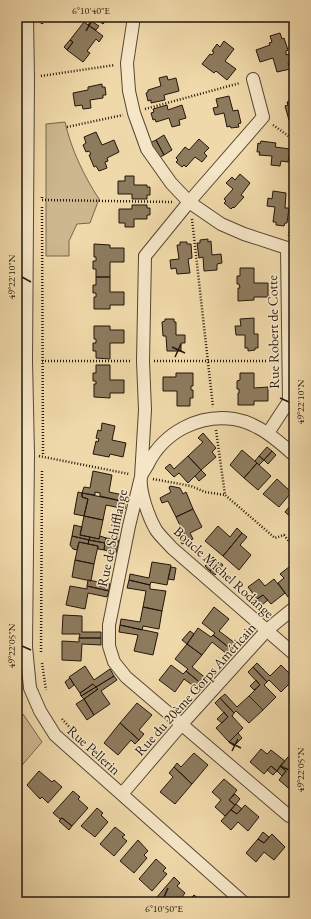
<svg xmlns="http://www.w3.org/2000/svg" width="311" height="919" font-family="'EB Garamond',serif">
	<rect width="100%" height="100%" fill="#efd8a9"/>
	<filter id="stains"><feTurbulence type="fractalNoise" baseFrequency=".005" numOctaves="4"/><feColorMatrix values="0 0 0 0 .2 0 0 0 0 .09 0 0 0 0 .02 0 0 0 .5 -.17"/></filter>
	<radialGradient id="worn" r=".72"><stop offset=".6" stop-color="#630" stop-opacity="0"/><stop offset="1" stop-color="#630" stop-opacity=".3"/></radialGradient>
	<!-- green -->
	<path fill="#ccb78e" stroke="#78664d" d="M65 122C71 149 84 176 99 199L90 223 77 224 69 241V256H46V124Z
		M23 714 42 742 17 771V722Z"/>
	<!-- building -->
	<path fill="#8d7b5e" stroke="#23160c" d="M93 17H108L103 24Z
		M91 21 99 26 96 30 88 25Z
		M84 22 103 36 99 42 96 39 87 51 90 53 83 62 67 50 73 42 70 40Z
		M280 33 282 39 284 38 288 50 286 51V55L289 54 291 62 288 63 290 69 277 72 273 58 260 62 256 50 270 45 269 43 272 42 270 36Z
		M70 40 73 42 67 50 64 47Z
		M224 41 234 49 225 61 236 69 227 80 216 71 214 73 202 64 210 54 212 55 214 52 212 51 217 44 220 47Z
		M167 76 168 80 176 78 179 91 164 95 165 100 151 103V100L148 101 146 93 148 92V90L161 86 159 78Z
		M102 84V87H105L106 95H103V98L90 100 91 108 83 109 82 105 75 106 73 93 88 90V87Z
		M229 96 233 111 238 110 241 123 238 124 239 127 231 128 230 126 227 127 224 113 215 115 213 108 218 107 216 99Z
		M294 100V123L293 118 289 120 285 106 288 105 287 102Z
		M167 105 168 110 182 105 186 118 179 120 180 125 172 127 169 118 156 122 155 119 153 120 151 113 154 112 153 109Z
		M96 132 102 145 114 140 119 152 107 158 108 161 105 162 107 168 99 171 96 166 94 167 89 155 91 154 89 151 86 152 83 145 86 143 84 137Z
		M164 135 172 150 164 155 156 140Z
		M199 139 209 148 204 153 207 156 202 162 195 157 186 167 184 165 182 167 176 162 178 160 176 158 185 147 189 150Z
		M156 140 164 155 158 158 150 143Z
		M261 141 276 143 275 147 290 149 288 162 281 161 280 166 271 165 272 156 259 155 260 152H257L258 143 260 144Z
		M240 174 250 183 241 195 244 197 234 208 233 207 231 209 224 203 226 201 224 199 233 189 226 183 232 177 235 180Z
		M125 176H134V185H147V187H150V195H147V199H132V194H118V181H125Z
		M273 191 286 193 285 208H289L287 223H285L284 226 276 225V222H273L275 207 267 206 268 198 272 199Z
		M132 205H147V208H150V215H147V219H134V227H125V223H119V209H132Z
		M208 239V242L211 241 212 255 221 254 222 263 217 264V270L204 271 203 257 199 258 197 243H200V240Z
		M180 242H187V244H191L192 258 188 259 190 273 177 274 176 268 171 269 170 260 179 259 177 245H180Z
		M94 244 110 245V248H124V262H110V277H96V269H93V261H96V257H94Z
		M240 268H254V283H268V297H254V300L238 301V288H240L239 284H237V276H240Z
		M96 277H110V292H124V305H110V309H94V297H96V293H93V285H96Z
		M254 318V334H258V348H255V350L248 351V348H245V335H236L235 326H241L240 319Z
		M165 319H174V322H176V335H185V343H181V351H167L166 336H163L162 322 165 321Z
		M94 326H110V330H124V343H110V359L96 358V351H93V343H96V339H94Z
		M96 365H110V380H124V393H110V398L94 397V384H96V381H93V373H96Z
		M176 373H193V386H191V390H193V398H190V406H177V391H163V377H176Z
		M240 373H254V388L268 387V401H254V405H238V393H239V389H237V381L240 380Z
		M102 423 115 426 112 440 126 443 123 457 110 454 109 457 93 454 96 441 98 442 99 439 96 438 98 430 101 431Z
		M203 433 216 448 212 452 216 457 201 470 188 456 203 442 198 438Z
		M267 447 272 451 264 460 259 456Z
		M242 450 257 463 244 478 230 465Z
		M272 451 276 455 268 464 264 460Z
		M188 456 201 470 188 483 179 473 174 477 165 468 170 464 174 469Z
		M259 456 264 460 259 465 255 461Z
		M257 463 271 476 258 490 244 478Z
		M201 470 206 475 199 481 195 476Z
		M93 471 112 475 109 492 128 496 126 502 100 496V493L95 492V495L82 493 84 487 90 488Z
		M277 479 289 490 294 484V495L292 497 290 494 279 507 263 494Z
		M170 486 180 488 183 494 186 492 193 509 176 517 168 501 162 503 160 498 171 492 169 488Z
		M78 492 82 493V497L88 499 84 516 74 514Z
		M82 493 126 502 125 509 106 505 103 520 84 516 88 499 82 497Z
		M294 501V520L285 512Z
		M193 509 202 527 190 533 193 539 182 544 179 538 185 536 176 517Z
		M84 516 103 520 99 539 80 535Z
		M74 525 82 527 80 535 90 537 89 540 72 536Z
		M218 526 230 537 237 528 242 533 223 556 205 541Z
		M242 533 247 537 240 545 251 555 239 570 223 556Z
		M72 536 89 540 88 544 79 542 77 550 73 549 70 545Z
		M100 536 106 538 105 543 89 540 90 537 99 539Z
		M106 538 119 540 118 546 105 543Z
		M89 540 105 543 104 550 98 549V546L88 544Z
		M79 542 98 546 94 564 75 560Z
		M105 543 118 546 116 553 104 550Z
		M213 557 218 561 210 571 205 566Z
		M75 560 94 564 91 581 72 577Z
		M218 561 223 565 215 575 210 571Z
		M152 562 171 565 167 585 151 582 150 585 129 580 130 574 149 578Z
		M294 563V592L288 597 278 583 284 578 280 574Z
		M171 567 176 568 174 580 168 579Z
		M259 579 265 586 274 579 285 593 271 604 263 595 257 599 248 587Z
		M88 580 110 584 109 591 87 586Z
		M129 580 150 585V589L166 591 162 611 143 607 146 591 127 588Z
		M70 586 87 589V586L109 591 107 597 88 593 85 609 66 605Z
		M263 595 268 600 262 605 257 599Z
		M143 607 162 611 159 629 143 626 142 630 120 625 121 619 140 622Z
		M214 607 229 619 219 631 235 643 231 649 213 635 215 633 202 623Z
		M63 615 82 616V632H101V638H79L80 634H62Z
		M120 625 158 633 153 655 134 651 138 635 119 632Z
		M198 628 211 637 213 635 231 649 227 654 212 642 202 655 187 644Z
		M190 631 194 634 187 644 182 640Z
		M79 638H101V645L82 644 81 661 62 660V641L79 642Z
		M187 644 202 655 192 667 207 679 203 685 186 671 188 669 175 659Z
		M257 663 270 676 281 665 294 678V679L281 692 269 680 267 682 253 667Z
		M171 665 183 674 186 671 203 685 199 690 184 679 175 692 159 680Z
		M85 666 94 680 110 669 114 676 96 687 93 684 80 693 69 677Z
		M253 667 267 682 264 685 276 697 263 710 249 696 260 685 248 672Z
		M114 676 117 680 101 691 110 704 94 715 84 699 98 689 96 687Z
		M70 678 74 685 69 689 65 682Z
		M256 680 260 685 254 690 250 686Z
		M93 684 96 687 81 696 80 693Z
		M96 687 98 689 84 699 81 696Z
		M225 694 237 707 249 696 263 710 249 723 236 711 234 713 220 698Z
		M220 698 234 713 232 716 243 728 229 742 216 728 228 717 215 703Z
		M84 699 94 715 87 720 76 704Z
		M137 703 152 715 139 730 144 734 139 740 120 723Z
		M224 712 228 717 222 723 217 719Z
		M120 723 139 740 135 744 131 740 118 755 104 743Z
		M238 733 242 738 234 746 229 742Z
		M261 749 267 754 271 750 285 761 277 771 271 766 264 774 250 762Z
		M194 753 208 765 192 784 174 767 177 763 181 767Z
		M288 757 294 762V790L293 792 279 780 286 771 280 766Z
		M271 766 277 771 273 775 267 770Z
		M280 766 286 771 282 776 277 771Z
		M174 767 192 784 175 804 160 792 173 777 169 773Z
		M39 771 52 782 54 780 62 787 48 803 42 797 40 799 27 785Z
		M224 779 237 790 229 800 235 805 225 816 215 807 221 800 212 792Z
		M73 791 80 797 78 799 88 808 72 826 62 818 60 819 53 813Z
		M235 794 240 799 235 805 229 800Z
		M236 804 242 809 237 814 231 810Z
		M245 805 259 817 248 831 238 822 231 830 221 821 231 810 237 814Z
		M97 808 103 813 101 815 108 822 95 837 81 826Z
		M62 818 72 826 69 830 59 821Z
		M115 827 125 835 122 837 127 841 114 856 100 844Z
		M263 832 269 837 264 843 258 839Z
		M272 834 285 847 274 860 264 852 256 862 246 853 258 839 264 843Z
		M138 840 148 851 144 855 147 858 134 873 120 861Z
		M156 859 166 868 163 871 167 874 152 891 139 879Z
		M174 877 180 883 177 886 185 893 178 902H163L157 897Z
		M194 895 199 899 198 900 200 902H187Z"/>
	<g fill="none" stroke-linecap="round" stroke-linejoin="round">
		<defs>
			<path id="service" d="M17 44H27"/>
			<path id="minor" d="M27 17 28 79 26 361 28 454 26 647 30 688 40 711 55 735 243 902
				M134 17 127 63 129 91 134 113 147 149 171 183 189 202 221 224 244 234 287 248H294
				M253 79 263 117 189 202 145 256 143 361 145 410 141 477 129 526 109 625V646L114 662 126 677 289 816 294 810
				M268 433 289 401 287 248
				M294 455C277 440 258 423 234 419 199 414 164 432 148 464 146 468 142 473 141 477 139 491 149 518 156 530 160 536 167 542 172 548L294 654
				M122 794 181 725 267 630 294 608"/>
		</defs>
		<!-- service casing -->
		<use href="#service" stroke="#564633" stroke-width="8"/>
		<!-- minor casing -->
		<use href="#minor" stroke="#564633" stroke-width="14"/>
		<!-- path -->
		<path stroke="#23160c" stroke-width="2.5" stroke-dasharray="1 2" stroke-linecap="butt" d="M42 24V17
			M41 76 115 65
			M145 109 240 83
			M273 125 294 140
			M67 127 123 115
			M42 197V200H46L172 202
			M42 207 43 454
			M192 219 213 407
			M289 236 294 193
			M42 361H131
			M154 361H277
			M216 430 225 495 275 538 284 535 294 548
			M39 456 129 474
			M153 479 191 486 205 492 225 495
			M41 652 42 469
			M42 663 46 690
			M62 719 73 731"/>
		<!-- service -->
		<use href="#service" stroke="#f5e6c7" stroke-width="6"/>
		<!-- minor -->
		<use href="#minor" stroke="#f5e6c7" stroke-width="12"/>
	</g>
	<!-- ticks -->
	<path fill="none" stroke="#23160c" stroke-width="1.5" d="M86 31 91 22M22 277 31 282M172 347 185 353M175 357 181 344M280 398 289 402M22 646 31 650M229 742 241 748M232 751 238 739M280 766 289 770M164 897 168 888"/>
	<g text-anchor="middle" stroke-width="3" stroke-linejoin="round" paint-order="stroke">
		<!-- street labels -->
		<g font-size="14" fill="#23160c" stroke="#f5e6c7">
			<text transform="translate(273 332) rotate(-91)" y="5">Rue Robert de Cotte</text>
			<text transform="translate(112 538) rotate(-78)" y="5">Rue de Schifflange</text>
			<text transform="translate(224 572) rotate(42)" y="5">Boucle Michel Rodange</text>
			<text transform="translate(195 689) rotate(-48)" y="5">Rue du 20ème Corps Américain</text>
			<text transform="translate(94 750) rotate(42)" y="5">Rue Pellerin</text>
		</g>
	</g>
	<!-- margin -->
	<rect width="311" height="919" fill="none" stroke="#efd8a9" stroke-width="44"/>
	<rect x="22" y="22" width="267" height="875" fill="none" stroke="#23160c" stroke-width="1.5"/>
	<g font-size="10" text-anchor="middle" fill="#23160c">
		<text x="91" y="14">6°10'40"E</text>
		<text transform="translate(11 277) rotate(-90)" y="4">49°22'10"N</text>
		<text transform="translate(300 402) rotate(-90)" y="4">49°22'10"N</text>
		<text transform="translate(11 646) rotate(-90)" y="4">49°22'05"N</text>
		<text transform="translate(300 770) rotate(-90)" y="4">49°22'05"N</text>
		<text x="164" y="912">6°10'50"E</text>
	</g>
	<rect width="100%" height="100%" filter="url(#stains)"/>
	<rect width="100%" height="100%" fill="url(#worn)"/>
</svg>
